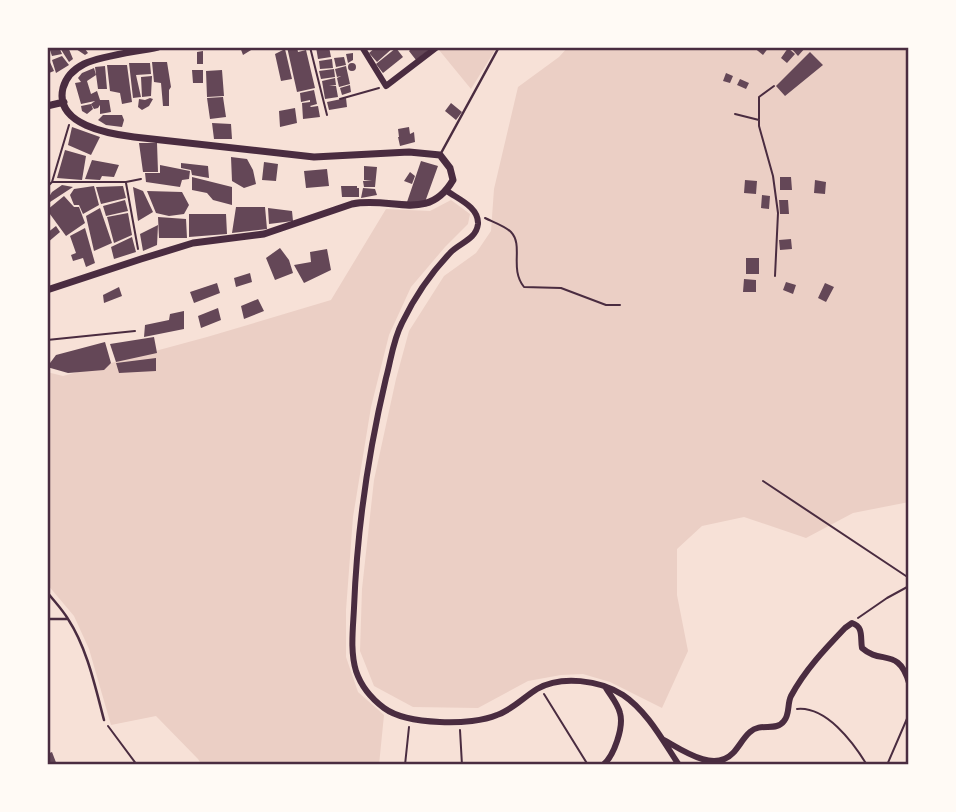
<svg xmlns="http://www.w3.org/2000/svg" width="956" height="812" font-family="Literata,serif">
	<rect width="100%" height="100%" fill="#f7e1d7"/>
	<!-- green -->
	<path fill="#ebcfc5" d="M441 47H497L471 89 439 50Z
		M568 47H909V502L853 513 806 538 744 517 702 526 677 549V595L688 651 662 708 610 682 583 674 561 675 528 681 478 708 413 707 374 686 360 651 362 589 374 480 396 379 409 331 444 276 476 253 491 231 494 189 518 87 559 57Z
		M451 200 470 214 468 224 445 247 411 287 389 335 371 407 353 517 346 610V657L358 692 384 715 379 765H202L198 759 156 716 111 725 89 649 74 616 47 584V372L63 376 207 337 331 300 386 209 430 211Z"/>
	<!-- building -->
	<path fill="#644757" d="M49 47H59L62 54 52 56Z
		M68 47 73 59 69 62 60 48Z
		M73 47H88L85 49 88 53 85 55Z
		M240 47H256L243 55Z
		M287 47H297L298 52 306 50 315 88 297 92Z
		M316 47H329L331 57 318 59Z
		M376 47H394L377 62 369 53Z
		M413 47H429L430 49 416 60 409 51Z
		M753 47H769L763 55Z
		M790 47H806L798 56Z
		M396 48 403 57 383 73 376 64Z
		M788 48 795 54 787 63 781 58Z
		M285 49 292 79 281 81 275 54Z
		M203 51V64H197V52Z
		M810 52 823 65 785 96 776 86Z
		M353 53V60L348 63 346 54Z
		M62 56 69 65 56 73 52 60Z
		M344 57 346 65 336 67 334 58Z
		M332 59 333 68 320 69 319 61Z
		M47 60H49L54 71 49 73H47Z
		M152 62H167L171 87 169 90V106H163L161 83 154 82Z
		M348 67a4 4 0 1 1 8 0a4 4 0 1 1-8 0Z
		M129 63H150L151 74 136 75 141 97 133 98Z
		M107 65H127L132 102 122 104 120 93 110 91Z
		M105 66 107 89H98L95 67Z
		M346 66 350 84 339 87 337 78 341 76 337 77 335 69Z
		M94 68 96 75 87 81 91 94 97 91 100 100H109L111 112 100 114V105L98 108 94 109 91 104 93 109 87 114 82 111 81 106 91 104 95 101 81 104 75 83 81 82 78 78 82 73Z
		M334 69 335 77 321 79 319 71Z
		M192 70H203V83H193Z
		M222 70 224 96 207 97 206 71Z
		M726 73 733 76 730 83 723 81Z
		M152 76 151 96 142 97 141 77Z
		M335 78 336 85 329 86H336L338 97 325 99 322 81Z
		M740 79 749 83 746 89 737 85Z
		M350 85 351 92 342 95 340 88Z
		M314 90 317 104 310 106 311 107 318 106 320 117 303 119 302 103 310 102V100L301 102 300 93Z
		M223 97 226 117 210 119 207 98Z
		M150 98 153 99 149 106 142 110 138 107 139 99 145 100Z
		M346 98 347 107 329 110 327 102Z
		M451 103 462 112 456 120 445 111Z
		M295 108 297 123 280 127 279 111Z
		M103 115H122L124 120 122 127 106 125 98 120Z
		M212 123 231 124 232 139H214Z
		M72 127 100 137 91 155 68 145Z
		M409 127 410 134 414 132 415 142 400 146 398 137H399L398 129Z
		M139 143H157L158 172H143Z
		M65 150 86 156 82 180 57 178Z
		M231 157 247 159 253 170 256 184 244 188 232 181Z
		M92 160 119 165 114 177 102 176 100 180 85 179Z
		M421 161 438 166 425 202H407Z
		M264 162 278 164 276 181 262 180Z
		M181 163 208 166 209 178 192 175 191 170 181 168Z
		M160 165 190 171 189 179 182 180 180 187 146 182 145 173H160Z
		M364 166 377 167 375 187H364L363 181H372L364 180Z
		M327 169 329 186 306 188 304 171Z
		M410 172 415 176 412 184 404 181Z
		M192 177 232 187V205L213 200 207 193 192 190Z
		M780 177H791L792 190H780Z
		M745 180 757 181 756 194 744 193Z
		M815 180 826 182 825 194 814 193Z
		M62 185 73 187 47 204V200L52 192Z
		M94 186 99 205 83 214 79 205H74L70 195 74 189Z
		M123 186 126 198 101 204 96 187Z
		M341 186H357V188H359V197H342Z
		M133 187 143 191 153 212 138 221Z
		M363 188 375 189 377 195 361 198Z
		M147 191 182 192 189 205 184 214 169 216 156 213Z
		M762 195 770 196 769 209 761 208Z
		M64 196 74 207H79L85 223 66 236 47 210Z
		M125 200 128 211 106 216 103 206Z
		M779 200H788L789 214H780Z
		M236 207H265L267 229 232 233Z
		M100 208 112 243 94 251 86 216Z
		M268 208 292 211 293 221 269 224Z
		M128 213 132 235 114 243 107 217Z
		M189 214H226L227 234 189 237Z
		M158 217 186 219 187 238H159Z
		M158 225 157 245 143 251 140 234Z
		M56 226 60 232 47 243V233Z
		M85 228 95 263 86 267 83 258 73 261 71 255 76 253 70 236Z
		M132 237 136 252 114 259 111 247Z
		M791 239 792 249 780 250 779 240Z
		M280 248 289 260 293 273 275 280 266 258Z
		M327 249 331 270 304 283 294 265 311 262 310 252Z
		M746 258H759V274H746Z
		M250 273 252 282 236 287 234 278Z
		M744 279 756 280V292H743Z
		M786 282 796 285 793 294 783 290Z
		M217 283 220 293 194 303 190 292Z
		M825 283 834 287 826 302 818 298Z
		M119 287 122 296 104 303 103 295Z
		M258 299 264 311 244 319 241 306Z
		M218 308 221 320 201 328 198 316Z
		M184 311V329L144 337 145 325 169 320 170 314Z
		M154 337 157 353 116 362 110 344Z
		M105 342 111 363 104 370 68 373 47 367 56 355Z
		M156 358V371L119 373 116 363Z
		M52 752 57 765H47V754Z"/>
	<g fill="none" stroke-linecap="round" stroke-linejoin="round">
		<!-- path -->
		<path stroke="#4a2c40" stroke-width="2" d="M310 47 327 115
			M340 99 379 88
			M735 114 759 120V126L773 176 778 213 775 276
			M759 119V97L774 86
			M52 182H126L141 179
			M126 183 138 249
			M47 187 52 182 69 125
			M485 218C493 222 505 226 511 232 524 246 509 268 524 287L561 288 606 305H620
			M47 340 135 331
			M763 481 909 578
			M858 618 887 598 909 586
			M544 694 588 765
			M797 709C826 706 853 742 867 765
			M108 726 137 765
			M460 730 462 765
			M405 765 409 727
			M887 765 909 714"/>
		<!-- service -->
		<path stroke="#4a2c40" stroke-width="2.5" d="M440 155 499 47
			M47 592C54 601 62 609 68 619 87 648 95 686 104 720
			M47 619H68"/>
		<!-- minor -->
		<path stroke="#4a2c40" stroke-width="6" d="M362 47 386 86 437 47
			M447 191C458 199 479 207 478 224 476 240 459 243 450 253 431 273 414 298 402 323 393 340 391 360 386 378 368 454 357 530 354 608 353 629 350 651 356 671 361 686 372 699 384 708 407 725 472 726 497 715 512 710 524 697 537 689 561 675 600 680 623 695 647 711 663 741 679 765
			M664 740C682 750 714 773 733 753 739 747 743 738 750 732 761 722 776 732 784 721 790 714 787 704 791 696 805 670 825 649 845 628L852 623C864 627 860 637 862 648 881 665 899 647 909 683
			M603 765C614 756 624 727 620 713 618 704 610 695 606 688"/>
		<!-- tertiary -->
		<path stroke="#4a2c40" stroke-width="7" d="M47 106 64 102
			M47 290 141 259 193 243 264 234 352 204C393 196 428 223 453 180L450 168 440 155 409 152 314 157 134 137C110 134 54 125 63 88 66 77 74 69 84 64 103 55 136 52 158 47"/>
	</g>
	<!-- border -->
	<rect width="956" height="812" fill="none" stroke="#fffaf5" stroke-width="98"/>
	<rect x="49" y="49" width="858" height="714" fill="none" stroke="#4a2c40" stroke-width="2.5"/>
</svg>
